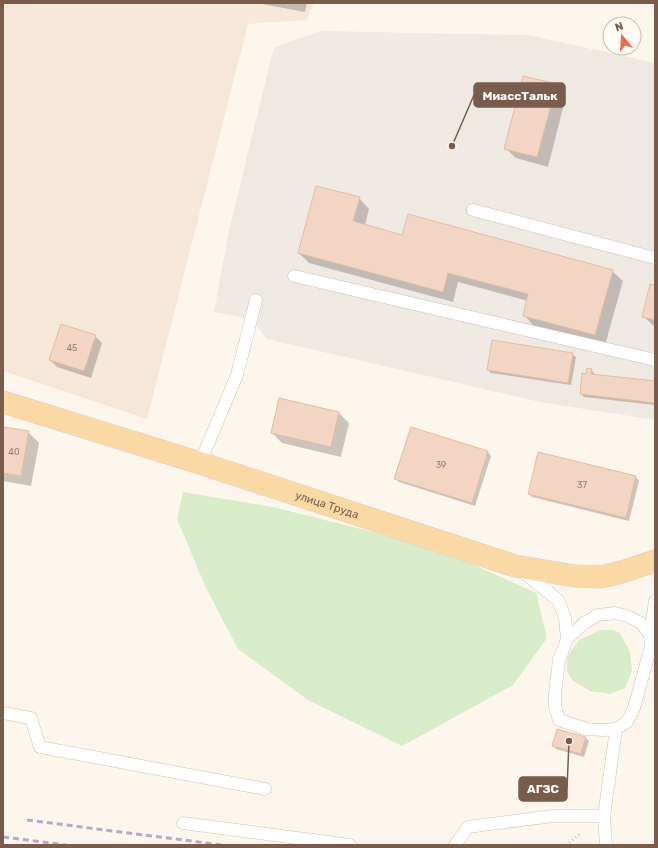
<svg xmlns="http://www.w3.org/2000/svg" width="658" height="848" font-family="Rubik,sans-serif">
	<rect width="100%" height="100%" fill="#fdf6ec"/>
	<!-- residential -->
	<path fill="#f5e8da" d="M3 3H314L307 20 248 24 147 419 3 371Z"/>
	<!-- industrial -->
	<path fill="#efe9e4" d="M321 31 528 35 655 63V420L540 402 267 339 251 319 214 312 229 230 274 47Z"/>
	<!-- green -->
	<path fill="#d8ecc9" d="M183 492 273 507 437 548 536 593 547 638 513 685 402 746 308 700 238 649 206 588 177 519Z
		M601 630H613L620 633 630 652 632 671 625 688 610 694 590 691 572 680 567 671V657L579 640Z"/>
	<!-- shadow -->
	<path fill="#0003" d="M261 3H307L305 12 262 4Z
		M556 85 566 96 548 167 516 158 505 148Z
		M359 198 369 209 365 225 403 236 612 271 623 281 605 345 534 326 524 315 528 301 458 282 453 302 309 263 299 253Z
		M655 286V327L643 316Z
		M95 336 102 343 91 378 57 367 50 360Z
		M572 354 576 357 571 385 491 373 488 370Z
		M591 370 594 373V375L655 382V405L584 397 581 394 587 375Z
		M280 400 339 413 349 423 341 457 282 443 272 433Z
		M3 428 28 432 39 443 31 486 3 481Z
		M411 428 488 452 491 456 475 506 399 482 396 478Z
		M539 453 636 477 639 481 629 521 532 497 529 494Z
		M586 738 589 741 584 757 556 749 553 745Z"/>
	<!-- building -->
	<path fill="#f3d5c3" stroke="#e6bba3" d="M523 76 557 84 537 157 504 149Z
		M316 186 360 197 353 221 402 235 408 214 613 270 595 335 523 316 528 294 448 273 443 292 298 253Z
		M650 284 655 285V320L642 317Z
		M61 324 96 335 84 371 49 360Z
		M492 340 573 353 568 383 487 370Z
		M587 368 592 369 591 374 655 381V403L580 394 582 373 586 374Z
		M279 398 339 412 331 447 271 433Z
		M3 427 29 431 21 476 3 473Z
		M411 427 488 451 472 503 394 479Z
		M538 452 636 476 626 518 528 494Z
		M557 729 586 737 581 754 552 746Z"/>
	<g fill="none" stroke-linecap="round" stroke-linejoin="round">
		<defs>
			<path id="lane" d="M473 210 655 258
				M294 276 655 360
				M200 463 237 375 256 300
				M522 571 558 600 565 618 567 639 559 660 555 693V706L559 720 587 729 603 730 616 729 627 722 634 708 651 646 650 635 641 623 627 616 615 613 598 615 584 623 567 639
				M654 636 650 635 655 601
				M3 713 31 718 40 747 265 789
				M183 823 350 845
				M455 845 468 827 553 816H604
				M606 845 604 816 616 729"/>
			<g id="primary">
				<path id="s1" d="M3 402 200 463 515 566 575 576 601 577 625 571 655 561"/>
			</g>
		</defs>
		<!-- lane casing -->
		<use href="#lane" stroke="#d1beb0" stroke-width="13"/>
		<!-- primary casing -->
		<use href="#primary" stroke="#dad1cd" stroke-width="23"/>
		<!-- path -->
		<path stroke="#d9b8a5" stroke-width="2.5" stroke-dasharray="1 3" stroke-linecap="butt" d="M566 845 580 834"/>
		<!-- lane -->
		<use href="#lane" stroke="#fff" stroke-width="12"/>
		<!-- primary -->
		<use href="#primary" stroke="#fbd9a5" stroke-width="22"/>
		<!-- rail -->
		<path stroke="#b9a8c9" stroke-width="3" stroke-dasharray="6 4" stroke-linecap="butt" d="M27 820 222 845
			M3 837 66 845"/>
	</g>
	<g text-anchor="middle" stroke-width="3" stroke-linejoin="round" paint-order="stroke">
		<!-- number labels -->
		<g font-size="9" fill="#987a6a">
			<text x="72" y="351">45</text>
			<text x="14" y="455">40</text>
			<text x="441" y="468">39</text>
			<text x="582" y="488">37</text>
		</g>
		<!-- street labels -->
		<g font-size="11" fill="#7a5c4d" stroke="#fffaf3">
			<text dy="4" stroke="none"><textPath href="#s1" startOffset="340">улица Труда</textPath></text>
		</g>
	</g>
	<!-- callouts -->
	<path fill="none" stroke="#7a5c4d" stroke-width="1.5" d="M452 146L474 95M569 741L567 789"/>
	<g fill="#7a5c4d" stroke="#fffaf3" stroke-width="1.5">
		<circle cx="452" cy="146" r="4"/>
		<circle cx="569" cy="741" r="4"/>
	</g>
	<g fill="#7a5c4d" stroke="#7a5c4d" stroke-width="1.5">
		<rect x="474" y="83" width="91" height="24" rx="4"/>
		<rect x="519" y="777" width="48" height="24" rx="4"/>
	</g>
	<g font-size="12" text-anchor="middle" font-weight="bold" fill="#fff">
		<text x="520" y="100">МиассТальк</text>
		<text x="543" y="793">АГЗС</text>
	</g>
	<!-- border -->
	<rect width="658" height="848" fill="none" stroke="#7a5c4d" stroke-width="8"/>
	<!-- north arrow -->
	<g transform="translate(622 36) rotate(342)"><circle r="19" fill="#fffaf3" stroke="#cabbb1"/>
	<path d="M0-3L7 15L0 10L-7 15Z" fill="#e76f51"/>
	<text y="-6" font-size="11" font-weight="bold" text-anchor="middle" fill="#7a5c4d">N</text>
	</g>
</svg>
